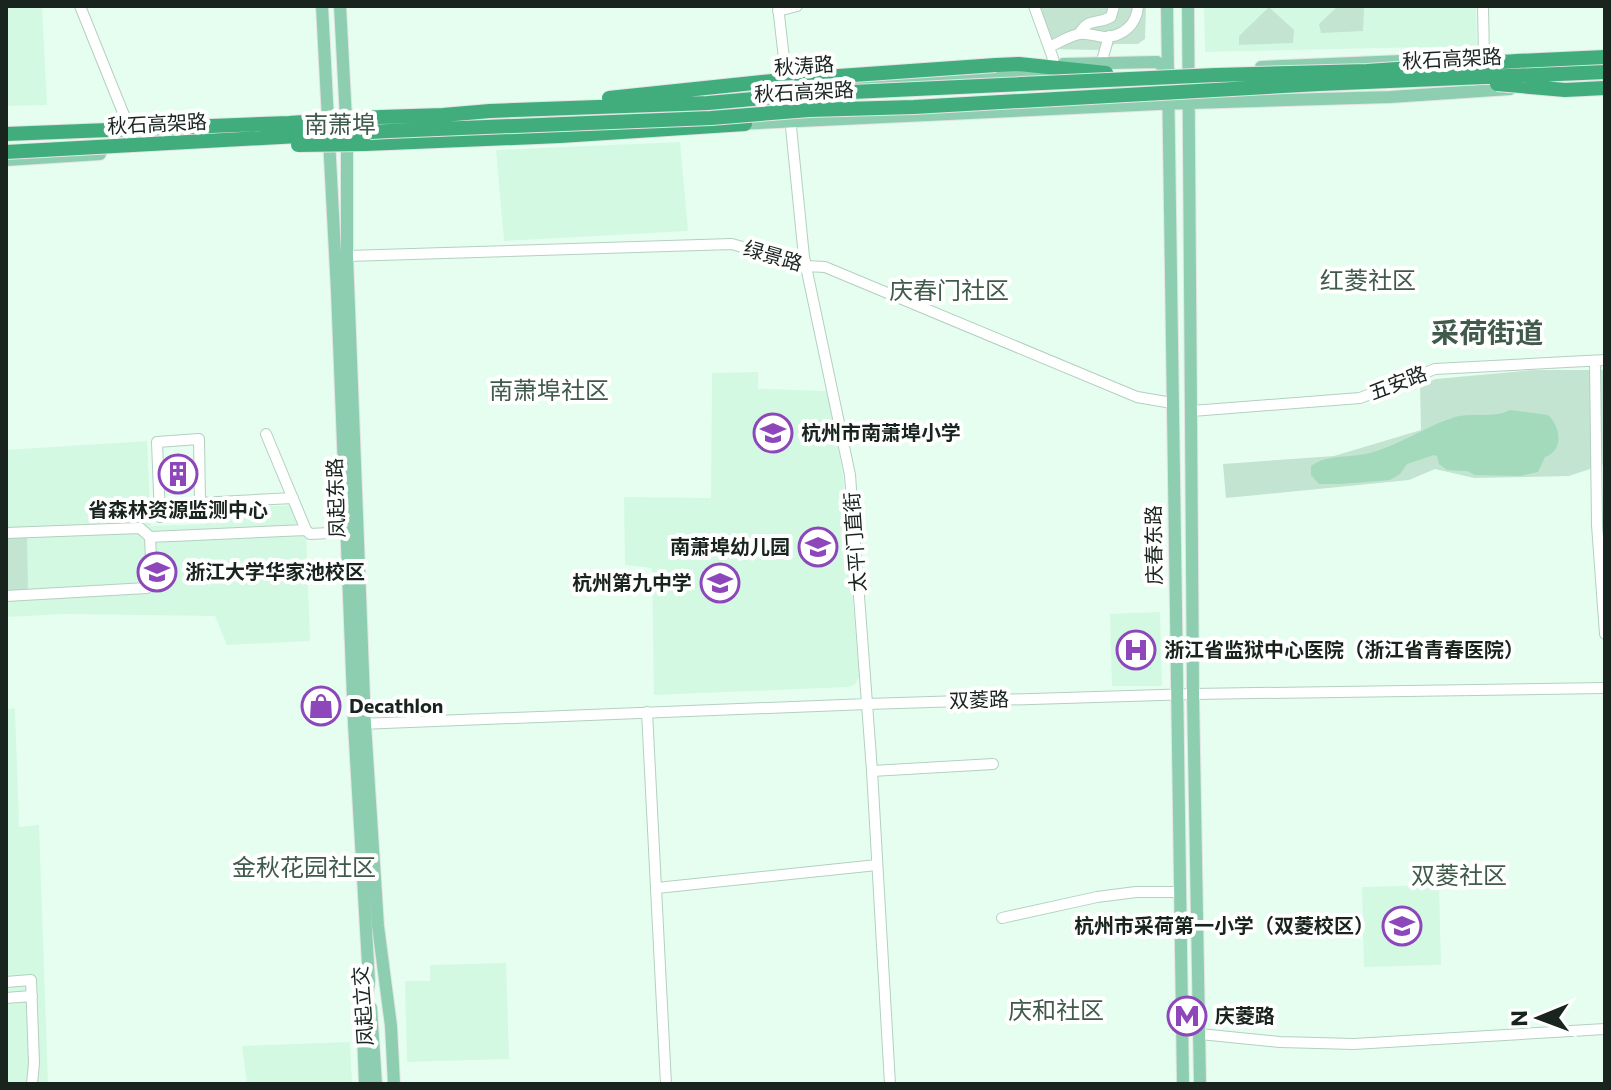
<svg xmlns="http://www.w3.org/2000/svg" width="1611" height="1090" font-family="Commissioner,'Noto Sans SC',sans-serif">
	<rect width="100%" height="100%" fill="#e6fef0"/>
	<!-- built -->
	<path fill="#d3f9e3" d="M6 6H74L75 8H42L47 105 6 106Z
		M1204 6H1476L1477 46 1205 52Z
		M680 142 688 231 504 241 496 150Z
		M758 372V389L827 391 843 475 859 677 855 684 849 687 654 695 652 568 625 565 624 497 711 498 712 373Z
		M147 441 151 526 206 524V508L302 505 306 530 310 641 227 645 215 616 65 614 6 617V450Z
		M1160 612 1162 686H1112L1110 614Z
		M15 708 19 827 39 825 48 1084H6V709Z
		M1439 885 1441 965 1364 967 1362 887Z
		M506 963 509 1059 407 1062 405 981H430V965Z
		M350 1042 352 1084H247L242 1046Z"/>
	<!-- green -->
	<path fill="#c3e4d1" d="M1032 6H1146L1145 39 1138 44H1115L1101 50 1044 49Z
		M1338 6H1364L1363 31 1321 33 1319 24Z
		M1269 7 1294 30 1293 43 1239 45V36Z
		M1533 370H1605V464L1569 476 1474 478 1435 469 1409 480 1226 498 1223 464 1334 456 1421 430 1420 385 1436 379Z
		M27 532 28 595 6 596V533Z"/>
	<!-- water -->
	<path fill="#a3dabc" d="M1510 410 1548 415C1561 427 1564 450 1545 457L1538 472 1520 476 1475 475 1467 471 1447 470 1439 464 1437 456 1434 455 1407 464 1400 474 1390 480 1341 484H1319L1311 475V466C1327 454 1351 458 1370 453 1400 445 1426 426 1455 417 1473 412 1493 419 1510 410Z"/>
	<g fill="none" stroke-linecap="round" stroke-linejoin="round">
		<defs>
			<path id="minor" d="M80 6 128 125
				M778 6 787 85
				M1034 6 1055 64
				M1483 6 1484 58
				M778 11 797 6
				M1079 34C1089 17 1096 25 1111 17L1114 6
				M1049 47C1058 43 1069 36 1079 34 1087 33 1096 36 1104 37 1123 37 1137 24 1138 6
				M1103 57 1109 36
				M790 117 804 257 850 475 872 771 890 1084
				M347 256 732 244 806 266 825 267 1137 397 1172 403
				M1595 361 1597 525 1605 634
				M1192 411 1360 398 1435 369 1605 360
				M266 434 306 530 310 534 347 532
				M160 517 157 442 199 439 200 503 293 498
				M6 533 140 528 150 537 306 530
				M6 596 147 588 152 582 150 537
				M647 712 666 1084
				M360 724 867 704 1193 694 1605 688
				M872 771 993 764
				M657 888 877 865
				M1002 918 1097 897 1136 892H1179
				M6 982 31 980 34 1063 32 1084
				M6 998 32 996
				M1200 1034 1280 1042 1354 1044 1605 1029"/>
			<path id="major" d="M322 6 337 291 354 724 369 981 363 1034 365 1084
				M340 6 347 138V256L365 724 378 926 391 1026 394 1084
				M1167 6 1183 1084
				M1188 6 1193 694 1200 1084
				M1063 64 1157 62 1169 71
				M1261 67 1426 60
				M729 92C838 82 949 74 1058 73
				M737 124 1158 104 1390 97 1510 89
				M6 160 100 154
				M371 1008 376 1084"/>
			<path id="highway" d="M996 65 1019 64 1106 73
				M365 144 560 136 745 124"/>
		</defs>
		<!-- minor casing -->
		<use href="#minor" stroke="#b3d0c0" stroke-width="12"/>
		<!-- major casing -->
		<use href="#major" stroke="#e3e5e4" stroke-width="14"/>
		<!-- highway casing -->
		<use href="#highway" stroke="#e3e5e4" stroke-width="16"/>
		<!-- minor -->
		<use href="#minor" stroke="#fff" stroke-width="10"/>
		<!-- major -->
		<use href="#major" stroke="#8dceb0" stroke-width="12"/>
		<!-- highway -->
		<use href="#highway" stroke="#41ad7c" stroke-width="14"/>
		<defs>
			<path id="highway-bridge" d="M1497 84 1565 90 1605 88
				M609 98 782 80 996 65
				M6 134 289 123 381 117 443 115 490 111 708 103 809 94 1216 75 1367 71 1517 61 1605 57
				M298 145 365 144
				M6 152 389 131 711 118 809 110 914 107 1319 84 1605 72"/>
		</defs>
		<!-- highway-bridge casing -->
		<use href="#highway-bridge" stroke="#e3e5e4" stroke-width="16" stroke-linecap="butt"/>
		<!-- highway-bridge -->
		<use href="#highway-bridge" stroke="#41ad7c" stroke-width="14"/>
	</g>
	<!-- icons -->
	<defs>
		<symbol id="school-ring" viewBox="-11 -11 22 22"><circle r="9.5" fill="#fff" stroke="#8d47ba" stroke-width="1.5"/><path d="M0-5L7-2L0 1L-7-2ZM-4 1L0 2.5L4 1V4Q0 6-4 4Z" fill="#8d47ba"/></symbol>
		<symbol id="building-ring" viewBox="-11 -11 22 22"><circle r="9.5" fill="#fff" stroke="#8d47ba" stroke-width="1.5"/><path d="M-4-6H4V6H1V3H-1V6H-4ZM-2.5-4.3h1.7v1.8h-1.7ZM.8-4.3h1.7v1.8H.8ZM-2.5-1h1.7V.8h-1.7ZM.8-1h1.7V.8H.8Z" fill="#8d47ba"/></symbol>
		<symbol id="university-ring" viewBox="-11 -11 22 22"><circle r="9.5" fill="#fff" stroke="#8d47ba" stroke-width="1.5"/><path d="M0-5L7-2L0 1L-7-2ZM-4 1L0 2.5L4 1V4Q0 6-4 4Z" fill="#8d47ba"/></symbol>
		<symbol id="hospital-ring" viewBox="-11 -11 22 22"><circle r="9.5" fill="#fff" stroke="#8d47ba" stroke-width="1.5"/><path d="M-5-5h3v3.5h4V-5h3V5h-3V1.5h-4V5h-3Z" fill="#8d47ba"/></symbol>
		<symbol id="shop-ring" viewBox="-11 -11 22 22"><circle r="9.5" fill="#fff" stroke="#8d47ba" stroke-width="1.5"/><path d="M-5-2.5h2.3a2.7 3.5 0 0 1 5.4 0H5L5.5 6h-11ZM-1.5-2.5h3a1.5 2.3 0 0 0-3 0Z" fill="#8d47ba"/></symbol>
		<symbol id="metro-ring" viewBox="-11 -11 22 22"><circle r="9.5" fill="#fff" stroke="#8d47ba" stroke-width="1.5"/><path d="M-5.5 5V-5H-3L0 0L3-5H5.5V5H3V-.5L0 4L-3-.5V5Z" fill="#8d47ba"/></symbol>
	</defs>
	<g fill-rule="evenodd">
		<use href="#school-ring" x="751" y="411" width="44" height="44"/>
		<use href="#building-ring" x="156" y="452" width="44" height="44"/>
		<use href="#school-ring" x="796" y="525" width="44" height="44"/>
		<use href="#university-ring" x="135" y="550" width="44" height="44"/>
		<use href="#school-ring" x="698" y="561" width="44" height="44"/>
		<use href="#hospital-ring" x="1114" y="628" width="44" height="44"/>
		<use href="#shop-ring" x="299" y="684" width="44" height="44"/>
		<use href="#school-ring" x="1380" y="904" width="44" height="44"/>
		<use href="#metro-ring" x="1165" y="994" width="44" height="44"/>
	</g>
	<g text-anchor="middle" stroke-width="8" stroke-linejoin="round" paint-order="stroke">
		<!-- street labels -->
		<g font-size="20" fill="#19241e" stroke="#fff">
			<text transform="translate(1452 59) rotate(-3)" y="7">秋石高架路</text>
			<text transform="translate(804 66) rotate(-4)" y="7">秋涛路</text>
			<text transform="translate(804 92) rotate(-3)" y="7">秋石高架路</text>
			<text transform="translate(157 124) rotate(-3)" y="7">秋石高架路</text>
			<text transform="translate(773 256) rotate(16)" y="7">绿景路</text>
			<text transform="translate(1398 383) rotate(-21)" y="7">五安路</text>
			<text transform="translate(336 498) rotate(-92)" y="7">凤起东路</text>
			<text transform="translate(855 542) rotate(-94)" y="7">太平门直街</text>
			<text transform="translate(1154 545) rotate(-91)" y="7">庆春东路</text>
			<text transform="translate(979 700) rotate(-2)" y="7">双菱路</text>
			<text transform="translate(363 1006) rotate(-94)" y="7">凤起立交</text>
		</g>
		<!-- poi labels -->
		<g font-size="20" font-weight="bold" fill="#19241e" stroke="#fff" text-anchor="start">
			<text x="801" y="440">杭州市南萧埠小学</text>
			<text x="178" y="517" text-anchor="middle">省森林资源监测中心</text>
			<text x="790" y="554" text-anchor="end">南萧埠幼儿园</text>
			<text x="185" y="579">浙江大学华家池校区</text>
			<text x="692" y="590" text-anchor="end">杭州第九中学</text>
			<text x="1164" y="657">浙江省监狱中心医院（浙江省青春医院）</text>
			<text x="349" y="713">Decathlon</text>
			<text x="1374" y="933" text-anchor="end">杭州市采荷第一小学（双菱校区）</text>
			<text x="1215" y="1023">庆菱路</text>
		</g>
		<!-- quarter labels -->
		<g font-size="24" fill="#405a4c" stroke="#fff">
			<text x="340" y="133">南萧埠</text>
			<text x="1368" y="289">红菱社区</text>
			<text x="949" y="299">庆春门社区</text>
			<text x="549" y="399">南萧埠社区</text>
			<text x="304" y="876">金秋花园社区</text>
			<text x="1459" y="884">双菱社区</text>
			<text x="1056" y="1019">庆和社区</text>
		</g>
		<!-- district labels -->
		<g font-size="28" font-weight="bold" fill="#405a4c" stroke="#fff">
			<text x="1487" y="343">采荷街道</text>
		</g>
	</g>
	<!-- border -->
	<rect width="1611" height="1090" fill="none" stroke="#19241e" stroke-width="16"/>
	<!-- north arrow -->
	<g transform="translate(1539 1018) rotate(269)" stroke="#ffffff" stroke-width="6" paint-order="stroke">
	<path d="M0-6L14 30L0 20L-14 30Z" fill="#19241e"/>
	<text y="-12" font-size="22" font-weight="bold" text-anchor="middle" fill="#19241e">N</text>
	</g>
</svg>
